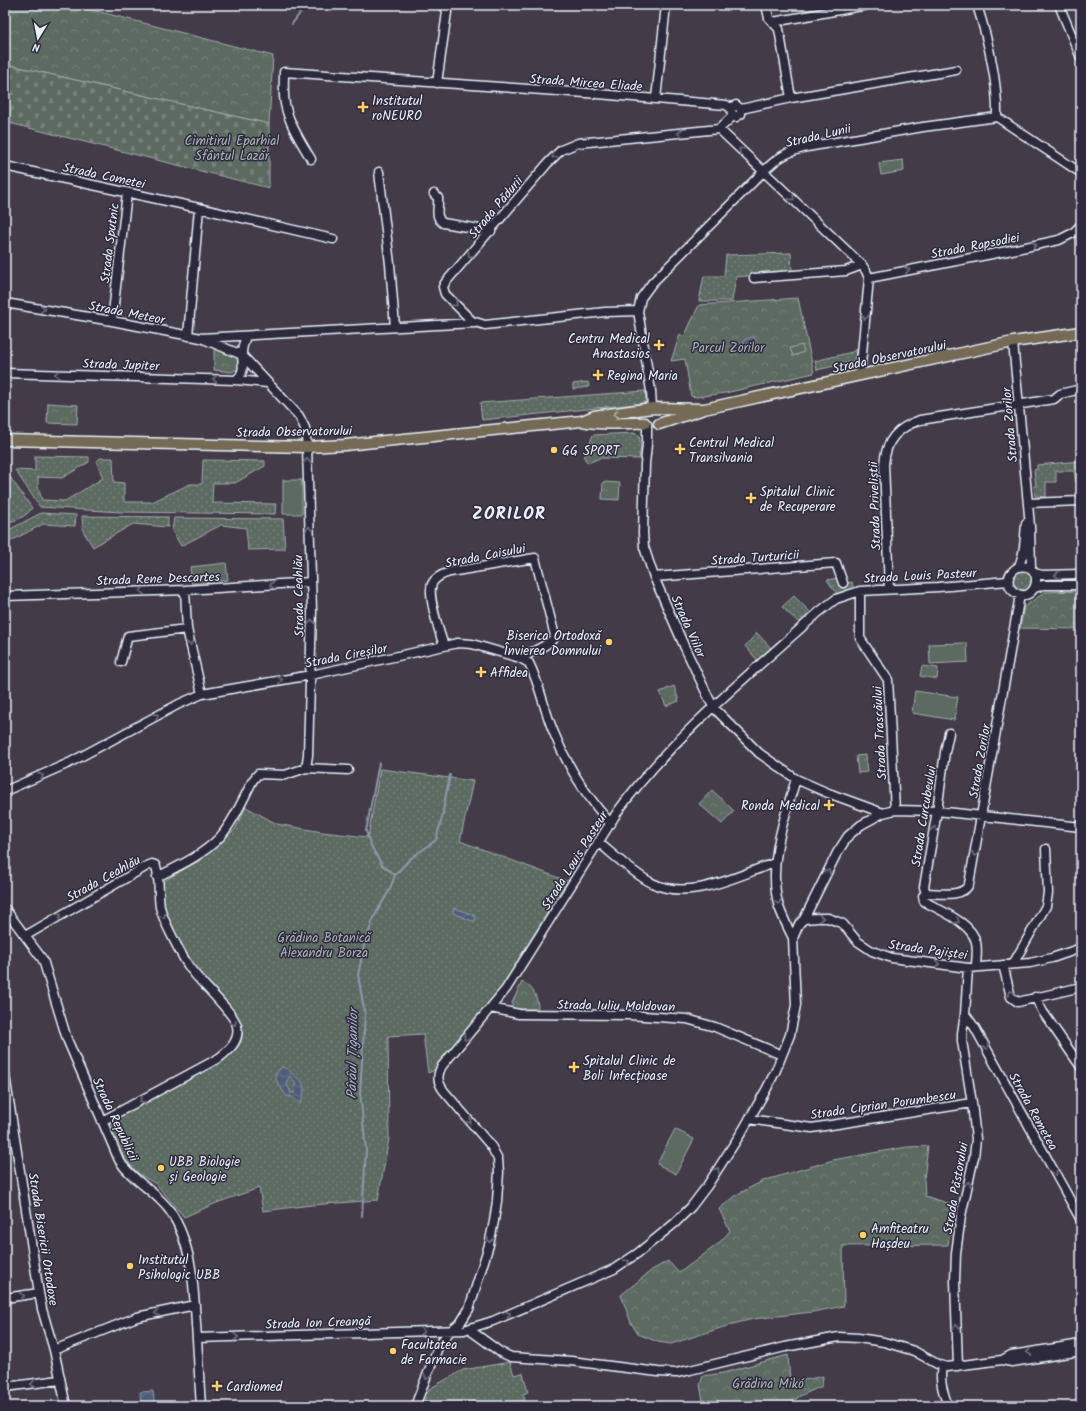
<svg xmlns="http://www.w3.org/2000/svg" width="1086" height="1411" font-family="Kalam,sans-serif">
	<defs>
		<pattern id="grass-dots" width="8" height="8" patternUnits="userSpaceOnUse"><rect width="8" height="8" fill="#5b6b62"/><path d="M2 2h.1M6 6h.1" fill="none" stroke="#738179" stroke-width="1.8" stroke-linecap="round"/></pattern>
		<pattern id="forest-crowns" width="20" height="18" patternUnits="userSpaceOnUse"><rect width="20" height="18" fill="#5b6b62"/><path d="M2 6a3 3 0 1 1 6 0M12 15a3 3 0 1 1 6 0" fill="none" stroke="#738179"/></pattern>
		<pattern id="cemetery-stones" width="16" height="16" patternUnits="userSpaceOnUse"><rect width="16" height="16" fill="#5b6b62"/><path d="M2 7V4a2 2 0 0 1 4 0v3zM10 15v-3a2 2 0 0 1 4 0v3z" fill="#738179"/></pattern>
		<pattern id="water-waves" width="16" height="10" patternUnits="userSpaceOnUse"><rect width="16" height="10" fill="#505d79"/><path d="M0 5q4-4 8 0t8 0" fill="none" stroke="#69758d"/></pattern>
	</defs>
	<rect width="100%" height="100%" fill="#443b48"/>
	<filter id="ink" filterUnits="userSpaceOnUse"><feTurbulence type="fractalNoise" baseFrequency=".025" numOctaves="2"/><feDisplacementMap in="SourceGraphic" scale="8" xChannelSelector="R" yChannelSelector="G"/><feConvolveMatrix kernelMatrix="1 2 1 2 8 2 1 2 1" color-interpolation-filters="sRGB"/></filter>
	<g filter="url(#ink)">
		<!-- grass -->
		<path fill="url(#grass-dots)" stroke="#a2aead" d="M791 253 792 272 736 277 732 301H699L704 276H724L726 255Z
			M857 348 855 361 817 370 815 361 852 352Z
			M588 382 589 387 573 389V384Z
			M645 391 646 401 644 403 482 420 480 403Z
			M634 433 639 435 641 447 639 459 600 458 588 463 584 458 593 435Z
			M35 456 89 457V462L62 478 38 477V487L42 500 65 501 103 478 96 461 101 458H113L114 482 124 483V502H152L190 484H202L203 460 265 461V466L235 483H213L212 503 276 504 275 514 120 512 40 507 15 470 35 471Z
			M1081 461V489V483H1076L1074 471H1056V482H1046V497L1035 496 1034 486H1036L1034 470 1037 469V465Z
			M5 470 32 508C27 516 15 522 5 522Z
			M41 513 76 515 75 526 43 524 9 542 5 532Z
			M82 516 168 517V527L133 524 93 547 83 531Z
			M174 518 283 519 285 549 248 550 246 528 221 525 181 546 172 531Z
			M1012 581a10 10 0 1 1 20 0a10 10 0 1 1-20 0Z
			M838 578 842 585 852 582 854 590 838 595 827 580Z
			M1081 578V582H1048L1046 581 1047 579Z
			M794 596 811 613 799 623 782 607Z
			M757 633 772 649 759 662 745 646Z
			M380 769 473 781 460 841 567 881 499 991 433 1071 428 1073 423 1034 388 1036 389 1138 378 1200 311 1205 263 1211 259 1188 219 1202 184 1217 156 1184 139 1174 118 1152 107 1124 223 1060C234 1052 245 1044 242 1029 240 1013 219 994 209 982 192 962 170 933 164 907 163 899 162 891 161 883L204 857 235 829 246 807 277 824 322 832 368 837Z
			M510 1362 514 1375 523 1373 528 1392 523 1394 525 1400 499 1406H422L429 1389 463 1370Z"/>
		<!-- forest -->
		<path fill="url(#forest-crowns)" stroke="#a2aead" d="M5 5H73L273 56 269 124 5 64Z
			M903 160 904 171 881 175 879 163Z
			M798 298 814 373 725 393 696 397 691 396 685 359 671 361 680 334 684 337 699 305Z
			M214 345 233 354 240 360 239 368 232 372 214 370Z
			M48 403 78 405 77 424 47 423Z
			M603 482 620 483 619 500 602 499Z
			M1081 591V629L1020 628 1024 607 1045 592Z
			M674 686 679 701 666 706 660 692Z
			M865 755 867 772 858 773 856 756Z
			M712 790 734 811 722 824 699 804Z
			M522 982C534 987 538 998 538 1009H517L512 1007V1003Z
			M928 1146 924 1179 925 1196 954 1205 948 1245 843 1246 844 1306 812 1312 753 1319 733 1324 671 1344 658 1342 638 1334 631 1323 621 1295 652 1270 668 1261 679 1273 718 1244 730 1231 719 1209 738 1194 763 1181 833 1160 907 1147Z
			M788 1355 790 1380 800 1381 823 1376 822 1386 800 1396 793 1401 794 1406H704L700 1385 703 1376 723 1373Z"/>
		<!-- cemetery -->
		<path fill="url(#cemetery-stones)" stroke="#a2aead" d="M5 64 269 124V188L5 122Z"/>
		<!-- pitch -->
		<path fill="#5b6b62" stroke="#a2aead" d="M802 345 804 352 793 356 790 348Z
			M283 480H302V514H283Z
			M226 563 228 580 192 584 190 567Z
			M967 643 968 662 930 664 929 644Z
			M922 666 938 668 937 679 920 676Z
			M915 691 958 697 954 720 912 713Z
			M675 1129 694 1139 676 1174 657 1164Z"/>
		<!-- water -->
		<path fill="url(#water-waves)" stroke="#8d98ac" fill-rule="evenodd" d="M752 337H754L756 341V343L750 346 744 344V340Z
			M454 908 474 915 476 920 472 921 453 913V910Z
			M282 1067C290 1070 289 1071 295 1076 297 1078 301 1080 302 1082 306 1088 303 1098 300 1104L291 1096 287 1097 276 1080V1073ZM290 1076C295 1081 297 1085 295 1092L291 1093 286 1082Z
			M153 1391 155 1406H141L140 1392Z"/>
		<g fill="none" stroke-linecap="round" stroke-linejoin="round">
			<!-- stream -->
			<path stroke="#8d98ac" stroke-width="2" d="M292 24 306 5
				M373 647 375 659
				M379 763 366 831 371 846 382 865 395 875
				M362 1216 366 1150 360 1093 365 1015 358 975 364 946 374 917 390 889 395 875 410 859 436 840 443 814 444 804 450 775"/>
			<defs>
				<path id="minor" d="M766 5 769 18 779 29 791 98
					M977 5C988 40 998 80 997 117
					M1059 5 1081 58
					M773 22 867 5
					M437 83 447 12 445 7 441 5
					M656 99 666 5
					M731 108 736 105 741 109 791 98 956 70
					M731 108 732 114 736 117 741 114V109
					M719 129 733 116
					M311 159C301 142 289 124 285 104 283 94 284 83 284 72L586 93 726 105 731 108
					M5 166 199 208 333 239
					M379 172 390 264 395 327
					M434 194 438 198C439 207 434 217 443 223L491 231
					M754 278 846 271 862 265
					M869 278 1007 251 1059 240 1073 233 1081 225
					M5 303 112 321 201 338 474 323
					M638 311 605 312 485 325 472 321 445 294 443 287 445 283 548 163 561 150 578 143 719 129 862 265 866 271 869 278 860 375
					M112 321 127 193
					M188 336 199 208
					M201 338 242 355 299 416 305 428 307 447 312 610 308 755 306 768
					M1013 342 1030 526 1031 570
					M5 373 236 380 268 383
					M236 380C246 372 242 364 242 353 242 347 244 342 246 336
					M652 408 651 391 638 311 641 298 652 283 764 171C778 157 787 152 807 147L923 127 997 117 1081 173
					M647 424V444L645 464 643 533 644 547 654 577 685 648 713 707 759 753 796 779 828 793 883 813
					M1028 503 1081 501
					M1018 567C1047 562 1037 605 1016 593 1008 589 1006 578 1012 572 1014 569 1017 568 1019 566 1020 564 1021 560 1022 557 1025 547 1025 534 1026 523
					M1034 573 1042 575 1081 574
					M654 577 836 563 843 583
					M1035 588 1043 585H1081
					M889 589 884 464C886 440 897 428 920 420L1054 399 1060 394 1081 389
					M185 590 187 629 202 694
					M860 591V638L888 680 895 810
					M5 596 185 590 311 582
					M444 646C440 634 427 594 432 584 435 577 443 574 450 572L535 558 555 636C551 645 529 653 520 658
					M121 662 128 636 187 629
					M5 791 69 763 179 704 202 694 311 675 444 646 458 643 472 644 520 658 529 663C540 685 544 710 554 733 567 766 587 797 611 824
					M598 842C614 855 634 874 652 883 690 902 738 875 775 863
					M157 877C179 866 203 855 220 837 234 821 243 799 253 780L258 774 285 775 306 768 348 770
					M926 893C939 893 963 898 969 884L1020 595
					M926 893 924 887 937 811 945 752 949 733
					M926 893 923 896 924 901C940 911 971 922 976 942 978 950 976 959 976 967
					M5 909 43 960 67 1039 119 1160C132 1181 156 1191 170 1211 192 1243 194 1287 196 1324 198 1351 199 1378 201 1406
					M804 919 837 853 848 836 861 825 883 813 895 810 937 811 1081 827
					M25 936 147 866 152 864 155 865C160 872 158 897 160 907 163 920 171 934 177 946 182 955 186 964 193 972 202 984 234 1013 237 1026 240 1041 229 1050 219 1058L102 1121
					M793 938C788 928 783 918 779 907 767 865 784 819 796 779
					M1013 964 1046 906 1048 893 1046 849
					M1003 965 1011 997 1018 1002 1081 987
					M1035 997 1043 1012 1081 1067
					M491 1008 519 1014 629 1015 687 1019 715 1027 782 1055
					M965 1014 975 1028 1081 1220
					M5 1075 39 1293 42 1309 54 1350 66 1406
					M749 1119 812 1128 972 1103
					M5 1298 39 1293
					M472 1329 474 1333 481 1338 500 1352 511 1357 571 1361 658 1372 676 1373 690 1370 785 1347 839 1337 858 1338 884 1342 914 1351 939 1365 947 1367 1002 1360 1012 1362 1081 1351
					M197 1338 464 1330 493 1321 614 1269 638 1253 675 1223 691 1207 707 1186 743 1130 766 1090 776 1070 790 1035 796 1005 793 938 799 924 804 919 818 918H828L836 921 843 924 857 941 872 951 892 958 968 968 1030 963 1052 958 1081 948
					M54 1350 137 1317 195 1305
					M1002 1360 1011 1355 1081 1344
					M942 1366C939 1381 943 1392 948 1406
					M958 1366 955 1281 956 1253 961 1216 974 1157 976 1139 972 1103 962 1041V1033L965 1014 968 968
					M5 1387 60 1380
					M415 1406 439 1345 450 1331 461 1322 469 1309 489 1245 494 1221 497 1201 499 1172 498 1159 491 1146 444 1091C438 1083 436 1076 442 1066L506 989 618 811C674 735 749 675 819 612L836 599 860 591 938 587 1008 581"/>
				<path id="major" d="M582 421C603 426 625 422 645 423
					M659 424 704 409 1013 342 1081 332
					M5 440 307 447 345 445 582 421 594 416 652 408 704 409"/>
			</defs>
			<!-- minor casing -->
			<use href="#minor" stroke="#e8f1f8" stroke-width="11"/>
			<!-- major casing -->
			<use href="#major" stroke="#e8f1f8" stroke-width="13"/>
			<!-- minor -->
			<use href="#minor" stroke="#2f2a3d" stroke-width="8"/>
			<!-- major -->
			<use href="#major" stroke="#756a55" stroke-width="10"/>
		</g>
		<!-- one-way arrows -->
		<defs><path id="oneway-chevron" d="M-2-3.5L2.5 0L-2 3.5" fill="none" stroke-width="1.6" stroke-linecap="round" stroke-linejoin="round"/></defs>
		<g stroke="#70707e">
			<use href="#oneway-chevron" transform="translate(680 133) rotate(175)"/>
			<use href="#oneway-chevron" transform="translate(741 150) rotate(-137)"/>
			<use href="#oneway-chevron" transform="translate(554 156) rotate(135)"/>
			<use href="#oneway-chevron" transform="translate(792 198) rotate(44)"/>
			<use href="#oneway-chevron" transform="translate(1034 245) rotate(-13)"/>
			<use href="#oneway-chevron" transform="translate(470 255) rotate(131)"/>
			<use href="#oneway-chevron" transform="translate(907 270) rotate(-11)"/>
			<use href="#oneway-chevron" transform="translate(455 304) rotate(44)"/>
			<use href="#oneway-chevron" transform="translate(43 309) rotate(9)"/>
			<use href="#oneway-chevron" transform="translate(865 317) rotate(95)"/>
			<use href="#oneway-chevron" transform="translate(57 374) rotate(-178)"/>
			<use href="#oneway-chevron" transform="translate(215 379) rotate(-178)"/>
			<use href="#oneway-chevron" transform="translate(307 461) rotate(-91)"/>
			<use href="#oneway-chevron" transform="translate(309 529) rotate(-92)"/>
			<use href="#oneway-chevron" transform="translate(1057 575) rotate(179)"/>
			<use href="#oneway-chevron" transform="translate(272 585) rotate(177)"/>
			<use href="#oneway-chevron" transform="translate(142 591) rotate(178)"/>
			<use href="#oneway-chevron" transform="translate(312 622) rotate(-89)"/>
			<use href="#oneway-chevron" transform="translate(190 643) rotate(77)"/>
			<use href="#oneway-chevron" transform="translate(280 680) rotate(-10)"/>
			<use href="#oneway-chevron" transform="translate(156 716) rotate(-29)"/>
			<use href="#oneway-chevron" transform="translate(41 776) rotate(-23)"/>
			<use href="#oneway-chevron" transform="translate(934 829) rotate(-80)"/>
			<use href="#oneway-chevron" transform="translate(975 854) rotate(101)"/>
			<use href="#oneway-chevron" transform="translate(828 872) rotate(-63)"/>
			<use href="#oneway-chevron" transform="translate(778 902) rotate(78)"/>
			<use href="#oneway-chevron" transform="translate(59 916) rotate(-30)"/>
			<use href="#oneway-chevron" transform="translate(163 916) rotate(70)"/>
			<use href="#oneway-chevron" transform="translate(821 918)"/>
			<use href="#oneway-chevron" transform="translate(957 921) rotate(30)"/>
			<use href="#oneway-chevron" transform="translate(937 964) rotate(7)"/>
			<use href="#oneway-chevron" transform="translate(1011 993) rotate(-114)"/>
			<use href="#oneway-chevron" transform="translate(234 1023) rotate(65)"/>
			<use href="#oneway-chevron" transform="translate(466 1038) rotate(130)"/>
			<use href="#oneway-chevron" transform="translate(986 1047) rotate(61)"/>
			<use href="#oneway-chevron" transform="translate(142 1100) rotate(151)"/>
			<use href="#oneway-chevron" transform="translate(469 1121) rotate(49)"/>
			<use href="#oneway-chevron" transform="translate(717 1170) rotate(-57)"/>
			<use href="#oneway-chevron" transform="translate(1055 1173) rotate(61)"/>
			<use href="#oneway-chevron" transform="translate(968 1184) rotate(-78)"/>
			<use href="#oneway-chevron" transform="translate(490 1240) rotate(105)"/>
			<use href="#oneway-chevron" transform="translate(627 1262) rotate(-35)"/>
			<use href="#oneway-chevron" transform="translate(22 1296) rotate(-9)"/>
			<use href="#oneway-chevron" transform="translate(157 1313) rotate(168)"/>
			<use href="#oneway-chevron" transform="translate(508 1314) rotate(-23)"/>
			<use href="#oneway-chevron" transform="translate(956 1327) rotate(-92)"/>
			<use href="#oneway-chevron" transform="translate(422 1331) rotate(-2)"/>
			<use href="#oneway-chevron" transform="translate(236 1337) rotate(-2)"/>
			<use href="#oneway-chevron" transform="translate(1029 1352) rotate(171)"/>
			<use href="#oneway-chevron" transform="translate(427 1377) rotate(109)"/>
			<use href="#oneway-chevron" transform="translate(33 1384) rotate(172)"/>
		</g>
		<use stroke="#babbb7" href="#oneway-chevron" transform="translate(616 414) rotate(173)"/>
	</g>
	<!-- markers -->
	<g fill="#ffd166" stroke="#2f2a3d" stroke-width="1.5">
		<path d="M361 101h4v4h4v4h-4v4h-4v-4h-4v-4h4z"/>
		<path d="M657 339h4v4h4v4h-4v4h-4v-4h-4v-4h4z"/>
		<path d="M596 369h4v4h4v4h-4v4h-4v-4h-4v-4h4z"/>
		<path d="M678 443h4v4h4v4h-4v4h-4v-4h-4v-4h4z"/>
		<circle cx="554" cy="450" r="4"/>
		<path d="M749 492h4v4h4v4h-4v4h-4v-4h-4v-4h4z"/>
		<circle cx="609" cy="642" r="4"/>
		<path d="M479 666h4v4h4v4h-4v4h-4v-4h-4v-4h4z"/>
		<path d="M827 799h4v4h4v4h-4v4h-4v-4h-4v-4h4z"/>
		<path d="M572 1061h4v4h4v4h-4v4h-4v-4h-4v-4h4z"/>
		<circle cx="161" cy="1168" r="4"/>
		<circle cx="863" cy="1235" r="4"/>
		<circle cx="130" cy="1266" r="4"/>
		<circle cx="393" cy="1351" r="4"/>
		<path d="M215 1380h4v4h4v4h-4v4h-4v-4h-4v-4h4z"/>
	</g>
	<g text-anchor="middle" stroke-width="3" stroke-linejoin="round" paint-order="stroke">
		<!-- street labels -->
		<g font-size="13" fill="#e8f1f8" stroke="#2f2a3d">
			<text transform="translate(586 82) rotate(4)" y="5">Strada Mircea Eliade</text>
			<text transform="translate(818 135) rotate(-13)" y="5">Strada Lunii</text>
			<text transform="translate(104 175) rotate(12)" y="5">Strada Cometei</text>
			<text transform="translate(495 207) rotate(-50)" y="5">Strada Pădurii</text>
			<text transform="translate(109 243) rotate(-83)" y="5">Strada Sputnic</text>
			<text transform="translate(975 245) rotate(-11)" y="5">Strada Rapsodiei</text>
			<text transform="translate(127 312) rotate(11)" y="5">Strada Meteor</text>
			<text transform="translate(889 356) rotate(-12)" y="5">Strada Observatorului</text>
			<text transform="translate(121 364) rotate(2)" y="5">Strada Jupiter</text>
			<text transform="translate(1009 425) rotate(-95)" y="5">Strada Zorilor</text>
			<text transform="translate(294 431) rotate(-1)" y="5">Strada Observatorului</text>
			<text transform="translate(874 506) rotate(-92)" y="5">Strada Priveliștii</text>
			<text transform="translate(485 555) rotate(-11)" y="5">Strada Caisului</text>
			<text transform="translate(755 557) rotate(-4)" y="5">Strada Turturicii</text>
			<text transform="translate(920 575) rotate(-3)" y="5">Strada Louis Pasteur</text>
			<text transform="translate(158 578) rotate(-2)" y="5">Strada Rene Descartes</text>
			<text transform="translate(298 596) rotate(-91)" y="5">Strada Ceahlău</text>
			<text transform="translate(689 626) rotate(66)" y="5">Strada Viilor</text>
			<text transform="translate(346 655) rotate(-11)" y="5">Strada Cireșilor</text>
			<text transform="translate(879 733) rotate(-93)" y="5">Strada Trascăului</text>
			<text transform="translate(979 761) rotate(-80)" y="5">Strada Zorilor</text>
			<text transform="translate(923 816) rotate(-81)" y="5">Strada Curcubeului</text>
			<text transform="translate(574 860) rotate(-58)" y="5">Strada Louis Pasteur</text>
			<text transform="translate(103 878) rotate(-29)" y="5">Strada Ceahlău</text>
			<text transform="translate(928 949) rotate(8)" y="5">Strada Pajiștei</text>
			<text transform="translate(616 1005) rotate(1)" y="5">Strada Iuliu Moldovan</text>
			<text transform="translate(883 1104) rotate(-8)" y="5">Strada Ciprian Porumbescu</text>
			<text transform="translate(1034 1111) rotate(61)" y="5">Strada Remetea</text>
			<text transform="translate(116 1119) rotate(65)" y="5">Strada Republicii</text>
			<text transform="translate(955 1188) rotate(-80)" y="5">Strada Păstorului</text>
			<text transform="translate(44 1239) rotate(81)" y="5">Strada Bisericii Ortodoxe</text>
			<text transform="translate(318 1322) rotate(-2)" y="5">Strada Ion Creangă</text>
		</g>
		<!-- poi labels -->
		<g font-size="13" fill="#e8f1f8" stroke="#2f2a3d" text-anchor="start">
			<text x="372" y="105">Institutul<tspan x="372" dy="15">roNEURO</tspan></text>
			<text x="650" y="343" text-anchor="end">Centru Medical<tspan x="650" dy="15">Anastasios</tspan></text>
			<text x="607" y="380">Regina Maria</text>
			<text x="689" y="447">Centrul Medical<tspan x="689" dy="15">Transilvania</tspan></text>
			<text x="562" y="455">GG SPORT</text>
			<text x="760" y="496">Spitalul Clinic<tspan x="760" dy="15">de Recuperare</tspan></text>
			<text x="601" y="640" text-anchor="end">Biserica Ortodoxă<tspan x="601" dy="15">Învierea Domnului</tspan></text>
			<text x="490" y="677">Affidea</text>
			<text x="820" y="810" text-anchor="end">Ronda Medical</text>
			<text x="583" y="1065">Spitalul Clinic de<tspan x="583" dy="15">Boli Infecțioase</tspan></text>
			<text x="169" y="1166">UBB Biologie<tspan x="169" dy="15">și Geologie</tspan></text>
			<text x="871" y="1233">Amfiteatru<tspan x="871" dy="15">Hașdeu</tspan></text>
			<text x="138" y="1264">Institutul<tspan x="138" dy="15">Psihologic UBB</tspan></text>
			<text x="401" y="1349">Facultatea<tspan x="401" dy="15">de Farmacie</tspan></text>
			<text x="226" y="1391">Cardiomed</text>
		</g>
		<!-- park labels -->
		<g font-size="13" fill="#a9b5b4" stroke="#2f2a3d">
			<text x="232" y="145">Cimitirul Eparhial<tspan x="232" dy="15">Sfântul Lazăr</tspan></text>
			<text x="728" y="352">Parcul Zorilor</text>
			<text x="324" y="942">Grădina Botanică<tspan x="324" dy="15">Alexandru Borza</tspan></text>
			<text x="768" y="1388">Grădina Mikó</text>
		</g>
		<!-- water labels -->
		<g font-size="14" font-style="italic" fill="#abb6c5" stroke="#2f2a3d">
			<text transform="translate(352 1054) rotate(-89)" y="5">Pârâul Țiganilor</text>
		</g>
		<!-- district labels -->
		<g font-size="17" font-weight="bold" letter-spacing="1" fill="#e8f1f8" stroke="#2f2a3d">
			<text x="509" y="519">ZORILOR</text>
		</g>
	</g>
	<!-- margin -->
	<rect width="1086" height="1411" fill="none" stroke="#2f2a3d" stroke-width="20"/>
	<rect x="10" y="10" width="1066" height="1391" fill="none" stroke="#e8f1f8" stroke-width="1.5" filter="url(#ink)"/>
	<!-- north arrow -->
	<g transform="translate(38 38) rotate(190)" stroke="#2f2a3d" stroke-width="3" paint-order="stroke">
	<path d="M0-3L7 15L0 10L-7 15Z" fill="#e8f1f8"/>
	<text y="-6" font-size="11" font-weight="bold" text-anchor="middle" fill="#e8f1f8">N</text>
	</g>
</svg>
